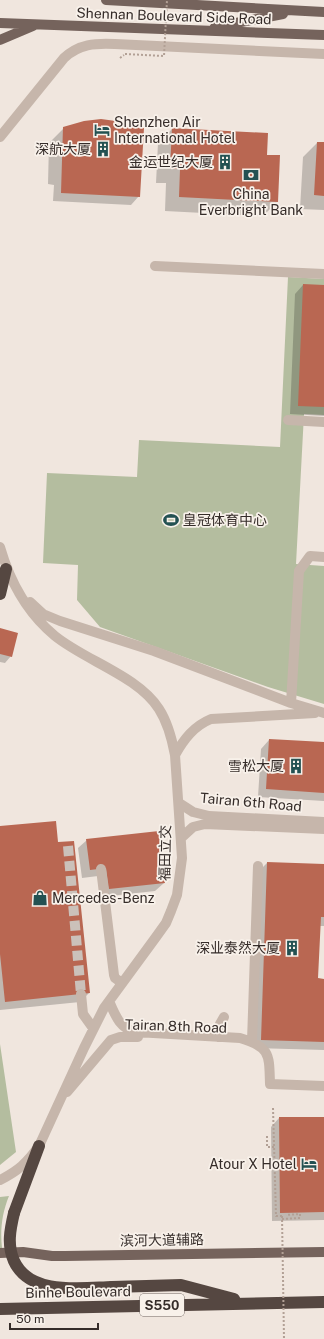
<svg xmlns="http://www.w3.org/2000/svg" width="324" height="1339" font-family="'Public Sans','Noto Sans SC',sans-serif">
	<rect width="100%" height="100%" fill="#f0e6de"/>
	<!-- green -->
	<path fill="#b4bd9f" d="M288 277 324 279V415L304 414 296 564 324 566V704L268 687 100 627 77 600 78 565 43 563 47 473 137 477 139 440 280 447Z
		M0 1044 16 1152 0 1165Z
		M9 1196C2 1213 0 1230 2 1248H0V1197Z"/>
	<!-- shadow -->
	<path fill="#0003" d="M64 128 139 196 131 205 53 201 54 185 48 184 49 143Z
		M172 129 266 156 277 202 263 216 165 211 166 183H156L158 143Z
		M317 143H324V210L300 209 303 157Z
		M303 285 324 286V416L290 414 295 294Z
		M0 629 11 656 5 663 0 662Z
		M269 740 324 743V801L258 797 261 749Z
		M0 827 57 843 89 993 80 1002 0 1010Z
		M87 840 164 883 155 891 101 897 98 876 82 878 78 848Z
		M267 863 324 865V926H319L317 979 324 980V1050L253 1048 259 871Z
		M279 1118H324V1220L272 1221 271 1127Z"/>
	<!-- building -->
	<path fill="#b96752" d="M101 119 123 122 144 128 140 197 61 193 63 127 84 121Z
		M172 128 268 133 267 155H280L278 202 179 197 180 169H170Z
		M317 142H324V196L314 195Z
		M303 284 324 285V407L298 406Z
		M0 628 18 633 12 657 0 654Z
		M269 739 324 742V793L266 789Z
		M56 821 58 842 74 841 90 993 5 1002 0 954V826Z
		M159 831 165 883 109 889 106 868 90 870 86 839Z
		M267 862 324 864V917H321L318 978 324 979V1042L261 1040Z
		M279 1117H324V1212L280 1213Z"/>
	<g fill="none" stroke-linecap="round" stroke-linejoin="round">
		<!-- minor-tunnel -->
		<path stroke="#cbc1ba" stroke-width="10" stroke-dasharray="10 5" stroke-linecap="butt" d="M68 846 81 994"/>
		<!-- path -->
		<path stroke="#b2a095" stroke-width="2" stroke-dasharray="2 2" stroke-linecap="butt" d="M120 58 124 55
			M273 1108 276 1216H282
			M267 1136V1147H274
			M282 1219 300 1218V1214L286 1215"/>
		<!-- minor -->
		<path stroke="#c6b6ab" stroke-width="10" d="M0 137 64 58C79 44 95 43 115 44L324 54
			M155 266 324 274
			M288 420 324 422
			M0 547C10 582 26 612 55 636 86 661 138 676 159 709 168 723 172 739 175 755L182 858 177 895 171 911 166 923 156 937 104 1008 84 1048 39 1146C27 1163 18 1171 0 1180
			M30 602 43 614 60 621 154 651 291 703 324 713
			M291 703 299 571 310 556 324 557
			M175 755C184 739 194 726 211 719L315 713
			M179 803 193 812 209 816 324 822
			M181 838 193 827 205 824 324 829
			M101 869 114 975 115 978 122 983
			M81 994 83 1014 93 1028
			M109 1001C115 1015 120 1029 136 1032L240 1038C271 1047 269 1055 270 1084L324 1086
			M218 1037 220 1024 224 1017
			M252 1041 258 866
			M67 1092 111 1040 120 1037H138"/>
		<!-- major -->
		<path stroke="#75635c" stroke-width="10" d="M106 0 324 12
			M0 23 324 35
			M215 27 283 14
			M0 40 33 26
			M0 1253 23 1252 52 1256H65L324 1252"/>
		<!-- highway -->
		<path stroke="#554741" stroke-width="12" d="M0 594 6 569
			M14 1213 39 1146
			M112 1287 181 1285 234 1299
			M0 1309 324 1302"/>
		<!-- path-bridge -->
		<path stroke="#b2a095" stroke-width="2" stroke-dasharray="2 2" stroke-linecap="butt" d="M125 54 164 56 167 0
			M282 1216 284 1339"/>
		<!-- highway-bridge -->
		<path stroke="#554741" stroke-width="12" d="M14 1213C10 1230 7 1245 14 1261 30 1296 81 1288 112 1287"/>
	</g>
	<!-- icons -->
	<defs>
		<symbol id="hotel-bare" viewBox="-9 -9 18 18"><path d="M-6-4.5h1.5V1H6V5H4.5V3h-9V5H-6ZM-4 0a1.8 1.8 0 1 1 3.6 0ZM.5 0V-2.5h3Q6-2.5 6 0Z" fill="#235152" stroke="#f8f1ea" stroke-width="2.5" paint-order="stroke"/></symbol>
		<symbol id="building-bare" viewBox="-9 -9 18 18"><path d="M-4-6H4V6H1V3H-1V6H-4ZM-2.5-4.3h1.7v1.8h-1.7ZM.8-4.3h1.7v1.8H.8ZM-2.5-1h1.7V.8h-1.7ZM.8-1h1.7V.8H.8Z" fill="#235152" stroke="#f8f1ea" stroke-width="2.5" paint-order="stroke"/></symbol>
		<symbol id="bank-bare" viewBox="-9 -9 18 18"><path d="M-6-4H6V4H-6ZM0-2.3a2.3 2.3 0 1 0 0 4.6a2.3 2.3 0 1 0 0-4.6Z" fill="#235152" stroke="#f8f1ea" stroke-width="2.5" paint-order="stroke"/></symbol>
		<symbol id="stadium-bare" viewBox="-9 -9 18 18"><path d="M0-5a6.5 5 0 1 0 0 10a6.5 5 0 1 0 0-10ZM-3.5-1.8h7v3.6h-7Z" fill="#235152" stroke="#f8f1ea" stroke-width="2.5" paint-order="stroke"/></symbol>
		<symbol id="shop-bare" viewBox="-9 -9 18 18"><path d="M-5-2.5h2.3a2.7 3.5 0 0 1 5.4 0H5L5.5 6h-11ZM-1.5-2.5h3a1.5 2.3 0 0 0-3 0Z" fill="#235152" stroke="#f8f1ea" stroke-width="2.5" paint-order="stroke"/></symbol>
	</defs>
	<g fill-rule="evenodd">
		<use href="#hotel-bare" x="91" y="119" width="22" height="22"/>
		<use href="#building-bare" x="92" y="138" width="22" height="22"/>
		<use href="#building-bare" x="214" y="151" width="22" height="22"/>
		<use href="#bank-bare" x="240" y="164" width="22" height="22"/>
		<use href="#stadium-bare" x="160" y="509" width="22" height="22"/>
		<use href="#building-bare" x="285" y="755" width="22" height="22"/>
		<use href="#shop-bare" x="29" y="887" width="22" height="22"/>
		<use href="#building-bare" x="281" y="937" width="22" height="22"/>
		<use href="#hotel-bare" x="298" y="1153" width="22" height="22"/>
	</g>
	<g text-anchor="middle" stroke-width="3.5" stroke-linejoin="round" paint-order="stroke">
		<!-- shield labels -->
		<rect fill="#f8f1ea" stroke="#706763" stroke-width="1" x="140" y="1294" width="44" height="22" rx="3"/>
		<g font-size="13" font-weight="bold" fill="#352c29">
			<text x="162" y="1310">S550</text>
		</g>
		<!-- street labels -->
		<g font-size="14" fill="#352c29" stroke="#f8f1ea">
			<text transform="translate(174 16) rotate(2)" y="5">Shennan Boulevard Side Road</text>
			<text transform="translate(251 802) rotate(5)" y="5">Tairan 6th Road</text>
			<text transform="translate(165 853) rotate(-89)" y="5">福田立交</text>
			<text transform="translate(176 1026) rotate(2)" y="5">Tairan 8th Road</text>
			<text transform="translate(162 1240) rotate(-1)" y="5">滨河大道辅路</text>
			<text transform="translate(78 1292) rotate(-1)" y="5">Binhe Boulevard</text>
		</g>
		<!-- poi labels -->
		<g font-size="14" fill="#352c29" stroke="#f8f1ea" text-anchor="end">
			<text x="114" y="127" text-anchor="start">Shenzhen Air<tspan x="114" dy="16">International Hotel</tspan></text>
			<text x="91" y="154">深航大厦</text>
			<text x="213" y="167">金运世纪大厦</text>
			<text x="251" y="199" text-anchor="middle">China<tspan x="251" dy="16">Everbright Bank</tspan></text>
			<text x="183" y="525" text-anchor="start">皇冠体育中心</text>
			<text x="284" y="771">雪松大厦</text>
			<text x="52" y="903" text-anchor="start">Mercedes-Benz</text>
			<text x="280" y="953">深业泰然大厦</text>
			<text x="297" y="1169">Atour X Hotel</text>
		</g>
	</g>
	<!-- scale -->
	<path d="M10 1323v6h88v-6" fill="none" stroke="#352c29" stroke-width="2"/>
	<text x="16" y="1323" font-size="12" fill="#352c29" stroke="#f8f1ea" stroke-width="3" paint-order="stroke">50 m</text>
</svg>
